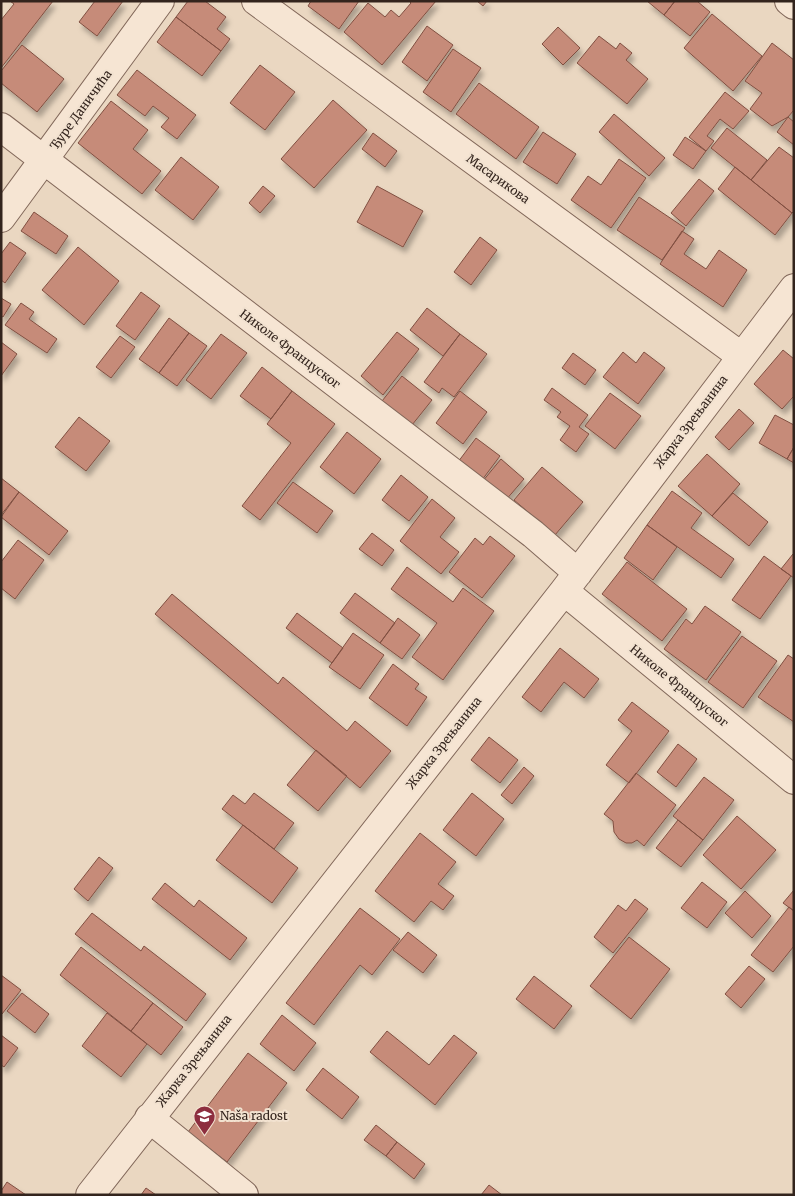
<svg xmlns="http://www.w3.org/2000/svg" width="795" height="1196" font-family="Merriweather,serif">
	<defs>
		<filter id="shadow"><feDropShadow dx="3" dy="5.5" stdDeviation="2.5" flood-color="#0004"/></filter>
	</defs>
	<rect width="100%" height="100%" fill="#ead7c1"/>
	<!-- building -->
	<path fill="#c68b79" stroke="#804f41" filter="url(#shadow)" d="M10 1H53L1 68V20L14 4Z
		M95 1H123L97 36 79 22Z
		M188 1H205L226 17 217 29 230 39 221 51 176 17Z
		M311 1H359L339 29 308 6Z
		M409 1H436L382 65 344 32 368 3 385 17 391 10 399 17 411 3Z
		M477 1H487L483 6Z
		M647 1H675L664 15Z
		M675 1H697L710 12 690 36 664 15Z
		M712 14 762 56 733 91 684 48Z
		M176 17 221 51 202 76 157 42Z
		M427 26 453 45 427 81 402 62Z
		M558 27 580 48 563 65 542 44Z
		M599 36 616 49 620 43 632 53 626 60 648 79 627 104 577 63Z
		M772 43 794 60V110L788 117 772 126 750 109 762 93 745 81Z
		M22 45 64 79 37 112 1 83V71Z
		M453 49 481 68 451 112 423 92Z
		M260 65 295 92 265 130 230 103Z
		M137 70 196 115 177 139 161 127 169 118 153 106 145 116 117 95Z
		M479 83 539 127 516 159 456 114Z
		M725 92 749 111 733 129 720 119 707 136 714 141 706 151 689 137Z
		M333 100 367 130 314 188 281 159Z
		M111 101 148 130 133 149 161 171 142 194 78 143Z
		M614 114 665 158 649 176 599 132Z
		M788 117 794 122V145L777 132Z
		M727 128 767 160 751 180 711 148Z
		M543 132 576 154 557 184 523 162Z
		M373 133 397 151 385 167 362 149Z
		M685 137 706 151 693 169 673 155Z
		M779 147 794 158V211L792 213 751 180Z
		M181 157 219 187 193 220 155 190Z
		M619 159 646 178 611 228 571 200 588 176 601 185Z
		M735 167 792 213 775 235 718 189Z
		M699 179 714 191 686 226 671 213Z
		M263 186 275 196 260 213 249 203Z
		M377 186 423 211 403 247 357 222Z
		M639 197 685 228 662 260 617 230Z
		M34 212 68 236 56 254 21 231Z
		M682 231 694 239 684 254 706 269 719 250 747 270 723 307 660 264Z
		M480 237 497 250 471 285 454 272Z
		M10 242 26 253 5 283 1 280V254Z
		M78 247 119 281 84 325 42 290Z
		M141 292 160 306 135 340 116 326Z
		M1 298 11 304 3 317 1 316Z
		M21 303 34 312 29 319 57 339 47 353 5 325Z
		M427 308 460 334 443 356 410 330Z
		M169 318 189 333 159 373 139 359Z
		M397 332 419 349 383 395 361 376Z
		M189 333 207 346 177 386 159 373Z
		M221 334 247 353 211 399 186 380Z
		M460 334 487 354 454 397 442 388 439 393 424 382Z
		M120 336 135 347 111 378 96 367Z
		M1 342 17 354 1 376Z
		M783 350 794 359V396L782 409 754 384Z
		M623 352 636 363 644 352 665 368 638 404 603 377Z
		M573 353 596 370 585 385 562 368Z
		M262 367 292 391 271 419 240 396Z
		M402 376 432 400 412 425 382 401Z
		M552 388 588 415 579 427 589 434 576 452 560 440 570 426 557 417 561 412 544 400Z
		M292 391 335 424 260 520 242 506 291 443 267 424Z
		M460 391 487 412 463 444 436 423Z
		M610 393 641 416 615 449 585 426Z
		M739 409 754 423 729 450 715 437Z
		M775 415 794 425V447L787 459 759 443Z
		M79 417 110 441 86 471 55 447Z
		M347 432 381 459 354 494 320 467Z
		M476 438 500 456 482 480 458 462Z
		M794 447V463L787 459Z
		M707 454 740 484 712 516 678 486Z
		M501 459 524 479 505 501 482 482Z
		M542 467 583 502 555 535 514 500Z
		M401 475 428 497 409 521 382 500Z
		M1 478 19 492 1 515Z
		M293 482 333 511 317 533 277 503Z
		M672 491 702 513 691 528 734 559 721 578 647 525Z
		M19 492 68 531 49 555 1 517Z
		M733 493 768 522 749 546 712 516Z
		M432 499 455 518 440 537 459 552 441 574 400 541Z
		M647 525 677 547 653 580 624 558Z
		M372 533 394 550 382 566 359 549Z
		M490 536 515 556 482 598 449 572 475 538 483 545Z
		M18 540 44 560 15 599 1 588V562Z
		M793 554 794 555V578L781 569Z
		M764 556 791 576 760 619 732 600Z
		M627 562 687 609 662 641 602 594Z
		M407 567 453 602 463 588 494 611 443 680 412 657 437 623 391 589Z
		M355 593 395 623 380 643 340 613Z
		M172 594 278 684 283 677 347 731 355 721 391 751 360 788 155 614Z
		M705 606 741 632 706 680 664 649 686 619 692 624Z
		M297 613 343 648 332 663 286 628Z
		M398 618 420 635 402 659 380 643Z
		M353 633 384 655 360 689 329 667Z
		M742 636 777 661 743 708 708 682Z
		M560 648 599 679 584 698 564 682 541 712 522 697Z
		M788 655 794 659V722L758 697Z
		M393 664 419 684 415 689 427 697 407 726 369 698Z
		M632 702 669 731 629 783 606 765 632 731 618 720Z
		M489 737 518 760 500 783 471 760Z
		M678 744 697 759 676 787 657 772Z
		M316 750 347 776 318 811 287 785Z
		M524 767 534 776 512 804 501 795Z
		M636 773 676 805 644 846 637 840 632 843H626L619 839 614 832 613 821 604 814Z
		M704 777 734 800 703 840 673 816Z
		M254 793 294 823 274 849 222 809 233 795 245 804Z
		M472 793 504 819 476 856 443 830Z
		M737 816 776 850 741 889 703 855Z
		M678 820 703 840 681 867 656 848Z
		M243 825 298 868 272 903 216 860Z
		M420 833 456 862 438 884 454 896 443 910 431 901 414 922 375 891Z
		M99 857 113 868 88 901 74 889Z
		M702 882 727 902 707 928 681 908Z
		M165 883 194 907 199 900 247 938 230 960 152 899Z
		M794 890V911L783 903Z
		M745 891 771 916 752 938 725 913Z
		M635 899 648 909 613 953 594 937 618 905 626 911Z
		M789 907 794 911V946L773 972 751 955Z
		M360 908 400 939 372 975 360 965 314 1025 286 1003Z
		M92 913 141 951 144 946 206 994 186 1021 75 934Z
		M408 932 437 955 423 973 393 950Z
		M629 937 670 969 631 1019 590 986Z
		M81 947 153 1003 131 1031 60 975Z
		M749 966 765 979 741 1008 725 994Z
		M1 975 21 990 2 1014 1 1013Z
		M534 976 572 1006 554 1029 516 999Z
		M22 993 49 1014 35 1033 7 1011Z
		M153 1003 183 1027 161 1055 131 1031Z
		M107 1013 147 1044 121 1077 82 1046Z
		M282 1015 316 1043 294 1071 260 1044Z
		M387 1031 429 1065 454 1035 477 1053 435 1105 370 1052Z
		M1 1035 18 1048 4 1067 1 1065Z
		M248 1053 287 1083 227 1162 188 1132Z
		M323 1068 359 1097 342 1119 306 1090Z
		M376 1125 397 1142 386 1156 364 1140Z
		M397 1142 425 1164 414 1179 386 1156Z
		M7 1182 26 1195H1V1191Z
		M489 1185 502 1195H481Z
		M146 1188 156 1195H141Z"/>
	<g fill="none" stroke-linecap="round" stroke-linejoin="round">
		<defs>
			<path id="minor" d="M256 1 741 356
				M789 1 794 5
				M1 127 533 534 578 573
				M1 218 160 1
				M564 591 794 780
				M149 1118 244 1195
				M90 1195 564 591 794 288"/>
		</defs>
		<!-- minor casing -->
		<use href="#minor" stroke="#82685a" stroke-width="30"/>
		<!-- minor -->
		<use href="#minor" stroke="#f6e5d3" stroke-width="28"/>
	</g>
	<!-- icons -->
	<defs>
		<symbol id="school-pin" viewBox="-11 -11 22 30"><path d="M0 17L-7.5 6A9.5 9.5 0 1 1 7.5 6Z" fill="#8d2e3f" stroke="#f2e2d0"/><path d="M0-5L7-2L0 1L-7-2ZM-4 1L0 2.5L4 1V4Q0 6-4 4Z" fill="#fff"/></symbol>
	</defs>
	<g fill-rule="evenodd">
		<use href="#school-pin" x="192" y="1104" width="25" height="34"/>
	</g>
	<g text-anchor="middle" stroke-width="4" stroke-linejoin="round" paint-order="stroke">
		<!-- street labels -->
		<g font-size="12" fill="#33241d" stroke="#f2e2d0">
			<text transform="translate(81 110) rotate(-54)" y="4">Ђуре Даничића</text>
			<text transform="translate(498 179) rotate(36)" y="4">Масарикова</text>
			<text transform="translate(290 349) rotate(37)" y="4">Николе Француског</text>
			<text transform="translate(691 422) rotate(-53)" y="4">Жарка Зрењанина</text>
			<text transform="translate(679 686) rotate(39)" y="4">Николе Француског</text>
			<text transform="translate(444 743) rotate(-52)" y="4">Жарка Зрењанина</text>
			<text transform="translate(194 1061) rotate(-52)" y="4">Жарка Зрењанина</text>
		</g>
		<!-- poi labels -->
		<g font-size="12" fill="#33241d" stroke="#f2e2d0" text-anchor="start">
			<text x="220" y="1120">Naša radost</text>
		</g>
	</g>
	<!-- border -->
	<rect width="795" height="1196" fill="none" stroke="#33241d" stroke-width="5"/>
</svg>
